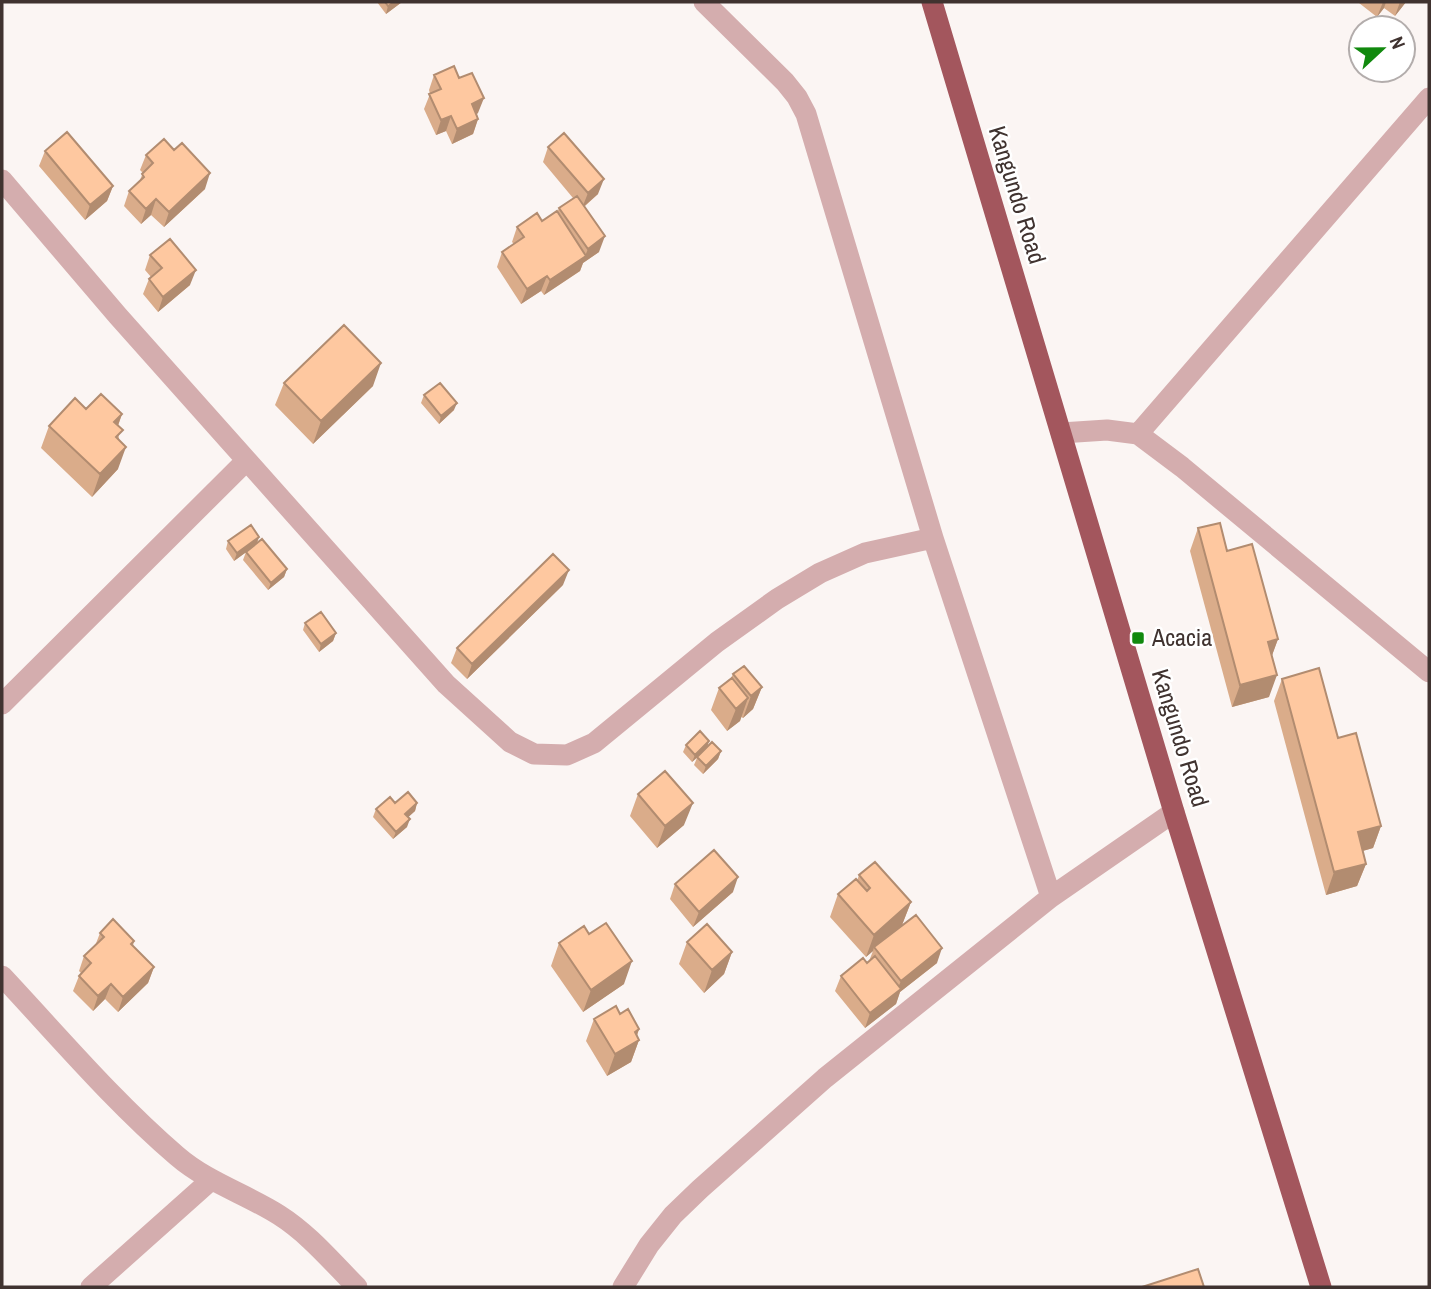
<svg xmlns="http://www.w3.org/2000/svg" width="1431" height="1289" font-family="'Archivo Narrow',sans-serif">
	<rect width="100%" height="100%" fill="#fbf5f3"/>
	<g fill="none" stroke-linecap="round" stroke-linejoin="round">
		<!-- street -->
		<path stroke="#d4adae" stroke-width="21" d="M704 2 785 82 797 97 806 114 933 538 1051 897
			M2 180 118 316 446 684 510 742 534 754 567 755 594 743 717 642 777 599 820 573 865 553 933 538
			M1061 433 1107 430 1138 434 1182 467 1429 672
			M1138 434 1429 98
			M2 704 246 461
			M2 976C59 1037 114 1102 177 1156 207 1182 246 1194 279 1215 309 1234 332 1262 357 1287
			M91 1287 211 1180
			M623 1287 649 1245 673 1215 700 1189 825 1078 1051 897 1174 812"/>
		<!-- highway -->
		<path stroke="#a3565d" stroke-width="21" d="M932 2 1174 812 1321 1287"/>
	</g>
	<!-- wall -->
	<path fill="#daac8a" d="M377 2H402L386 14Z
		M1360 2H1406L1395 16 1384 8 1377 17 1359 3Z
		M434 75 478 113 477 114 478 119 473 134 452 144 446 131 436 135 424 109 430 94 429 90Z
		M548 147 598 194 584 207 599 252 583 263 580 271 544 295 541 291 521 304 497 267 502 252 514 244 512 242 517 227 542 221 557 213 559 208 573 198 543 162Z
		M45 151 113 186 107 201 85 220 39 166Z
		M146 155 205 189 164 227 151 215 141 224 124 206 129 191 139 182 143 173 140 170Z
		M150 255 190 285 158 312 143 294 149 279 151 277 145 270Z
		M284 383 373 386 313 444 275 405Z
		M424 395 454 410 439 424 421 403Z
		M86 409 122 414 118 426 119 440 118 469 92 497 41 448 49 426Z
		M1198 528 1227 551 1278 639 1272 655 1269 697 1232 707 1190 551Z
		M259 537 257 543 287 569 284 577 268 590 243 560 246 552 249 550 234 561 226 549 228 541Z
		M563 585 467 679 451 663 457 648Z
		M305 623 336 633 333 641 319 652 303 630Z
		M733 674 762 687 753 709 743 718 741 717 740 721 727 731 711 710 719 688 731 678Z
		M1282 679 1338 738 1381 826 1373 848 1362 851 1366 864 1357 886 1326 895 1274 701Z
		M686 745 707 748 721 751 718 759 703 774 694 765 697 758 692 762 683 752Z
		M638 794 684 825 657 848 630 816Z
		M395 803H417L415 811 408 817 407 827 393 839 373 817 376 809Z
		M859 875 911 902 902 925 937 963 900 992 896 1004 865 1028 835 991 841 976 867 963 869 961 873 951 866 957 830 917 838 894 857 881Z
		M675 884 733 892 693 927 670 899Z
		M100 933 134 941 133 946 154 967 148 983 118 1012 105 999 93 1011 73 991 79 976 81 973 79 971 84 956 95 946Z
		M589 934 624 984 583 1012 551 966 559 943Z
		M687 942 732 952 724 974 704 993 679 964Z
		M620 1014 639 1029 637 1036 639 1040 631 1062 607 1076 586 1041 594 1019Z"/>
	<!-- shaded-wall -->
	<path fill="#b28c70" d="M394 2H402L386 14 388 6Z
		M1383 2H1386L1384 8 1377 17Z
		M1400 2H1406L1395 16Z
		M484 98 478 113 467 119 472 104Z
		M451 116 446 131 436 135 441 120Z
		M478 119 473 134 452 144 457 129Z
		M210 173 205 189 164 227 169 212Z
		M604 179 598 194 582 208 588 193Z
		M113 186 107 201 85 220 90 205Z
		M156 199 151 215 141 224 146 209Z
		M605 236 599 252 583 263 580 271 544 295 550 280 585 256 588 249Z
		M196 270 190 285 158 312 163 297Z
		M547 276 541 291 521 304 527 289Z
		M381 363 373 386 313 444 321 421Z
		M457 403 454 410 439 424 441 416Z
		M122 414 114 436V422Z
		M126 447 118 469 92 497 100 474Z
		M259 537 256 545 234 561 237 553Z
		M287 569 284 577 268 590 271 583Z
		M569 570 563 585 467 679 472 664Z
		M336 633 333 641 319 652 321 644Z
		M1278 639 1270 661 1268 642Z
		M1277 675 1269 697 1232 707 1240 685Z
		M762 687 753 709 743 718 751 696Z
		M748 698 740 721 727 731 736 709Z
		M709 741 707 748 692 762 695 755Z
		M721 751 718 759 703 774 706 766Z
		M417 803 415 811 403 822 405 814Z
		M693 803 684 825 657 848 665 826Z
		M410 819 407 827 393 839 396 832Z
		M1381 826 1373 848 1349 855 1358 832Z
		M1366 864 1357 886 1326 895 1334 872Z
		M738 877 733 892 693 927 699 912Z
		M911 902 902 925 874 947 873 951 866 957 874 935Z
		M942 948 937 963 900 992 896 1004 865 1028 870 1013 896 992 901 981Z
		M732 952 724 974 704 993 712 970Z
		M632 961 624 984 583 1012 591 990Z
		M154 967 148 983 118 1012 123 997Z
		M111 984 105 999 93 1011 98 996Z
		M639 1029 634 1043 639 1040 631 1062 607 1076 615 1054 635 1032Z"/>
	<!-- building -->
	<path fill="#fec8a0" stroke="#b28c70" stroke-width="2" d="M385 2H394L388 6Z
		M454 66 459 78 472 73 484 98 472 104 478 119 457 129 451 116 441 120 429 94 441 89 434 75Z
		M67 132 113 186 90 205 45 151Z
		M564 133 604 179 588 193 548 147Z
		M164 139 174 150 182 143 210 173 169 212 156 199 146 209 129 191 144 177 142 174 153 163 146 155Z
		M577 196 605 236 588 249 559 208Z
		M557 211 586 256 550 280 547 276 527 289 502 252 524 237 517 227 537 213 542 221Z
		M170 239 196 270 163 297 149 279 162 268 150 255Z
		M344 325 381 363 321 421 284 383Z
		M440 383 457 403 441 416 424 395Z
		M101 394 122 414 114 422 123 430 116 437 126 447 100 474 49 426 75 398 86 409Z
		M1220 523 1227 551 1252 544 1278 639 1268 642 1277 675 1240 685 1198 528Z
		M251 525 259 537 237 553 228 541Z
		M262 539 287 569 271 583 246 552Z
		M553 554 569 570 472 664 457 648Z
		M321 612 336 633 321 644 305 623Z
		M744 666 762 687 751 696 733 674Z
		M1319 668 1338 738 1356 733 1381 826 1358 832 1366 864 1334 872 1282 679Z
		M732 678 748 698 736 709 719 688Z
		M700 731 709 741 695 755 686 745Z
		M712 742 721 751 706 766 697 757Z
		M665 771 693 803 665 826 638 794Z
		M408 792 417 803 405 814 410 819 396 832 376 809 390 797 395 803Z
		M714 850 738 877 699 912 675 884Z
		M875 862 911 902 874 935 838 894 856 879 867 891 870 888 859 875Z
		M916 915 942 948 901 981 874 947Z
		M113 919 134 941 131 944 154 967 123 997 111 984 98 996 79 976 91 963 84 956 104 937 100 933Z
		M606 923 632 961 591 990 559 943 584 926 589 934Z
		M707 924 732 952 712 970 687 942Z
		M875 956 901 989 870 1013 841 976 863 958 867 963Z
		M616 1006 620 1014 628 1009 639 1029 635 1032 639 1040 615 1054 594 1019Z
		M1198 1269 1204 1287H1142Z"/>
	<!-- markers -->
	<rect fill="#11890e" stroke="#fff" stroke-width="2.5" x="1131" y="631" width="14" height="14" rx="3.5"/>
	<g text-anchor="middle" stroke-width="5" stroke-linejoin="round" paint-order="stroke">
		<!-- street labels -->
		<g font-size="24" fill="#403330" stroke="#fff">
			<text transform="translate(1017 195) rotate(73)" y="8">Kangundo Road</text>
			<text transform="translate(1180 738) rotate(73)" y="8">Kangundo Road</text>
		</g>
		<!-- poi labels -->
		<g font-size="24" fill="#403330" stroke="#fff" text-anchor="start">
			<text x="1152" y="646">Acacia</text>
		</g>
	</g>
	<!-- border -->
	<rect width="1431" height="1289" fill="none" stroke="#403330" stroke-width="7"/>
	<!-- north arrow -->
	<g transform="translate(1382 49) rotate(68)"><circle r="33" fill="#ffffff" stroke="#b3adac" stroke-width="2"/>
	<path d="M0-5L12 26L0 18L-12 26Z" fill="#11890e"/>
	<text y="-10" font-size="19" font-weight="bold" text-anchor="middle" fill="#403330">N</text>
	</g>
</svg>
